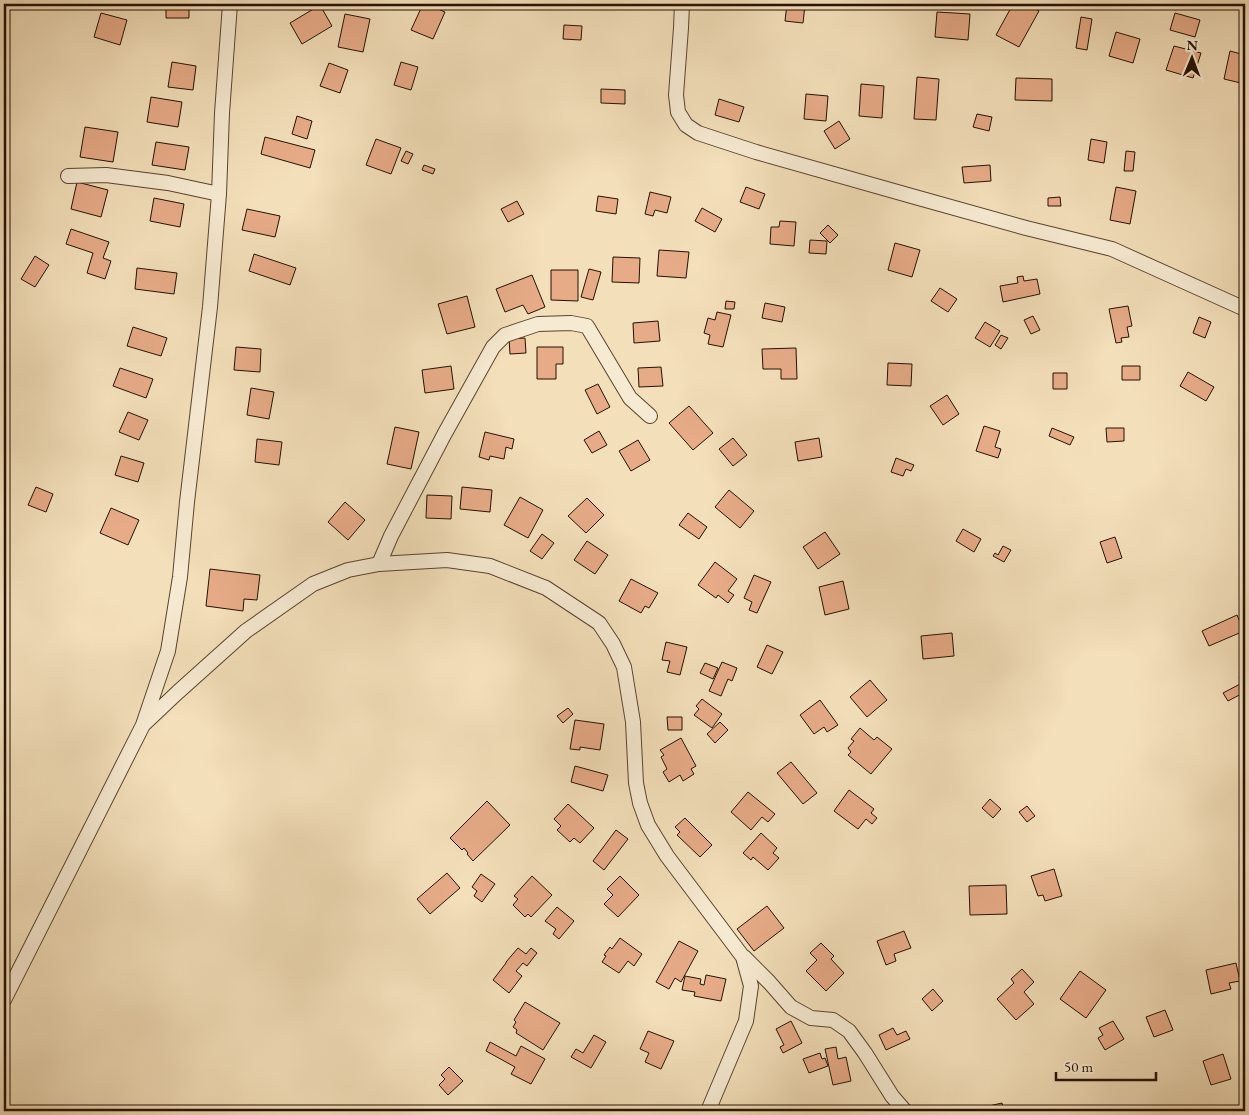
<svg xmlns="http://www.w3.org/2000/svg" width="1249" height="1115" font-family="'EB Garamond',serif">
	<rect width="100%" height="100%" fill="#f3dfba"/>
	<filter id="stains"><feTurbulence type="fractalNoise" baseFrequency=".004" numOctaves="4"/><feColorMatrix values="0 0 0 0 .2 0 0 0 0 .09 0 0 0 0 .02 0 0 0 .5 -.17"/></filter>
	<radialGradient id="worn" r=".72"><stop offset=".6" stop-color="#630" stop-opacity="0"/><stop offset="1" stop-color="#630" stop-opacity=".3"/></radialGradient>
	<!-- building -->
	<path fill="#e7ab88" stroke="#241101" d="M166 4H189V18H166Z
		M423 4H427L445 12 433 39 411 30Z
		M787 4 805 5 803 23 785 21Z
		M1013 4H1026L1039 11 1019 47 996 35Z
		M320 5 332 26 302 44 290 23Z
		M937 12 970 14 968 40 935 37Z
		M101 13 127 20 120 45 94 37Z
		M1175 13 1200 20 1195 37 1170 30Z
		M345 14 370 19 363 52 338 47Z
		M1081 17 1092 19 1087 50 1076 48Z
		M564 25 582 26 581 40 563 39Z
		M1116 32 1140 39 1133 63 1109 56Z
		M1174 46 1201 53 1193 78 1166 70Z
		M1230 51 1245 55V84L1224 79Z
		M172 62 196 66 193 90 168 87Z
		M401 62 418 67 411 90 394 85Z
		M329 63 348 70 340 93 320 86Z
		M917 77 939 79 936 120 914 119Z
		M1016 78 1052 79V101L1015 100Z
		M861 84 884 86 882 118 859 116Z
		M601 89 625 90V104L601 103Z
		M806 94 828 96 826 121 804 119Z
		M151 97 182 102 178 127 147 122Z
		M719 99 744 107 739 122 715 115Z
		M977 114 992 117 989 131 973 127Z
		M297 116 312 121 307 139 292 134Z
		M839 121 850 139 835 149 824 131Z
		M85 127 118 132 113 162 80 157Z
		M265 137 315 150 310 168 261 154Z
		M376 139 401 148 391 174 366 165Z
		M1091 139 1107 142 1104 163 1088 160Z
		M156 142 189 147 185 170 152 165Z
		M406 151 413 154 408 164 401 161Z
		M1126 151 1135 152 1133 171H1124Z
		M424 165 435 169 433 174 422 170Z
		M990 165 991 181 964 183 962 167Z
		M77 182 108 190 101 217 71 209Z
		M746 187 765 194 759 209 740 202Z
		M1116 187 1136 191 1130 224 1110 220Z
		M650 192 671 197 667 213 655 210 653 216 645 214Z
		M598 196 618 199 616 214 596 211Z
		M1060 197 1061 206H1048V198Z
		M154 198 184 204 180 227 150 221Z
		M517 201 524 214 508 222 501 209Z
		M702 208 722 219 715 232 695 221Z
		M247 209 280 216 275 237 242 230Z
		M780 221 796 222 794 246 770 244 771 227H779Z
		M828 225 838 235 830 243 820 233Z
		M71 229 109 242 103 258 111 261 105 279 87 273 93 253 66 244Z
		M810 240 827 241 826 254 809 253Z
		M895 243 920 250 912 277 888 270Z
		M659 250 689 252 686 278 657 276Z
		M254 254 296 268 290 285 249 271Z
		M35 256 49 265 35 287 21 279Z
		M613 257 640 258 639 283 612 282Z
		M137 268 177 273 174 294 135 289Z
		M589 269 601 272 593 300 581 297Z
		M551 270H578V301L551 300Z
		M532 275 545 307 528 314 523 305 505 312 496 289Z
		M1023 276 1024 281 1037 279 1040 294 1003 302 1000 286 1018 283 1017 277Z
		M940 288 957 299 948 312 931 301Z
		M467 296 475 327 447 334 438 304Z
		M726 301 735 302 734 309H725Z
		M765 303 785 307 782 322 762 318Z
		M1128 306 1132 326 1127 327 1129 337 1121 338 1122 342 1116 343 1109 309Z
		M717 312 731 315 723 347 708 344 710 335 704 333 708 318 715 320Z
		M1033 316 1040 330 1031 334 1024 320Z
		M1199 317 1211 322 1205 338 1193 333Z
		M658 321 660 341 634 343 633 323Z
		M985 322 1000 331 990 347 975 338Z
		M133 327 167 338 161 356 127 346Z
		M1001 335 1008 338 1001 349 995 345Z
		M525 338 526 353 510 354 509 339Z
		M236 347 261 349 260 372 234 370Z
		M537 347H563V364H556V379H537Z
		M796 348 797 379H781V369H763L762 349Z
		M888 363 912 364 911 386 887 385Z
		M451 366 454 389 425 393 422 370Z
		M1122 366H1140V380H1122Z
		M661 367 663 386 639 387 638 368Z
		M120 368 153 379 146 398 113 386Z
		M1188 372 1214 387 1206 401 1180 386Z
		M1053 373H1067V389H1053Z
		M598 384 610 407 597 414 585 390Z
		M251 388 274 392 269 419 247 415Z
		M947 395 959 414 943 425 930 406Z
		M689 406 713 433 693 450 669 423Z
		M128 412 148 420 139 440 119 432Z
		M984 426 1000 431 995 447 1001 449 998 458 976 451Z
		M395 427 419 432 411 469 387 464Z
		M1052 428 1074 437 1070 445 1049 436Z
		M1106 428H1124V441L1107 442Z
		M599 431 607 445 592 453 584 440Z
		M485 432 514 439 512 449 506 447 504 459 490 456 489 460 479 457Z
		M733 438 747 455 733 466 719 449Z
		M819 438 822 457 798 461 795 442Z
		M257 439 282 442 279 465 255 462Z
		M638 440 650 460 631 471 619 451Z
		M121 456 144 463 138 482 115 475Z
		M896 458 914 465 911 471 906 469 903 476 891 472Z
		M36 487 53 494 46 512 28 505Z
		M462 487 492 490 490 512 460 509Z
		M729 490 754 511 740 528 715 507Z
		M427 495 452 496 451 519 426 518Z
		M520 497 543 510 528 538 504 525Z
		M587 498 604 515 586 533 568 516Z
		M345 502 365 520 348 540 328 522Z
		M111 508 139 520 128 545 100 533Z
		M688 513 707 527 699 539 679 525Z
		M963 529 981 539 974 552 956 541Z
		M825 532 840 554 818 569 803 547Z
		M542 534 554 543 542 559 530 551Z
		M1115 537 1122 558 1107 563 1100 542Z
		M587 541 608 555 595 574 574 560Z
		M1003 546 1011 550 1004 562 993 556 995 553 998 555Z
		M715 562 737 579 728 591 734 595 728 603 718 595 716 598 698 585Z
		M210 569 260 575 257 600 244 599 243 611 206 606Z
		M754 575 771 582 757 613 749 610 752 602 744 598Z
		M631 579 658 593 649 608 645 606 641 613 619 601Z
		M843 581 849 609 825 615 819 587Z
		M1237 615 1244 631 1209 646 1202 631Z
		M952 633 954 656 923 659 921 636Z
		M666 642 687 647 680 675 667 672 670 661 662 660Z
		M767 645 783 652 772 674 757 667Z
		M722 662 737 668 732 681 728 679 721 696 709 691Z
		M705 663 718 668 713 679 700 673Z
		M1245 674V692L1228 701 1223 693 1242 683 1239 677Z
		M870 680 887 700 867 717 850 697Z
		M702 699 722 714 712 728 694 715 699 709 696 706Z
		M820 700 838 725 827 732 824 727 814 734 800 715Z
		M568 708 573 714 563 723 557 716Z
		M667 717H682V730H668Z
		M575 720 604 724 600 750 580 747V750L570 749Z
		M720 722 728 730 715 743 707 734Z
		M860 728 874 740 877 737 892 749 871 774 848 755 851 752 848 748 854 741 851 739Z
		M681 738 696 766 691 769 694 774 683 781 680 775 669 782 663 772 667 769 661 757 664 755 660 750Z
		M791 762 817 793 803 804 777 773Z
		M575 766 608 775 603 791 571 782Z
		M849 790 874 809 871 813 877 818 872 824 866 819 858 829 834 811Z
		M748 792 775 814 768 822 762 817 751 830 731 812Z
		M990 799 1001 809 993 818 982 808Z
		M487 801 510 825 473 861 467 854 468 853 464 848 462 850 450 838Z
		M568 804 594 828 580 843 574 838 570 842 557 830 561 826 554 819Z
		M1027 806 1035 816 1027 822 1019 812Z
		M685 818 712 845 700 857 677 835 680 832 675 827Z
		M616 830 628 839 604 870 593 861Z
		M761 833 777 848 773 853 779 858 768 870 753 857 751 860 743 853Z
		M1054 869 1062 896 1045 901 1043 895 1038 896 1031 876Z
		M447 873 460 888 430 914 417 899Z
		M481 874 495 884 482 902 474 896 477 891 472 887Z
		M532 876 552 895 531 917 528 914 525 917 513 905 518 899 514 896Z
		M620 876 639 895 618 917 604 904 613 895 607 889Z
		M1006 885 1007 914 970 915 969 886Z
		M767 906 784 928 754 951 737 929Z
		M557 907 574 921 559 939 553 934 556 929 545 921Z
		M904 931 911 948 894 954 896 961 886 965 877 941Z
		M620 938 642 954 634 966 628 961 619 973 602 962 606 956 604 955 610 947 612 949Z
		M679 941 698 951 681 982 675 978 669 989 656 982Z
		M821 943 834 956 831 959 844 973 826 991 806 971 817 960 810 953Z
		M518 948 526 954 531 948 537 953 527 966 523 963 516 971 522 976 509 993 493 980 506 963V962Z
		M1236 963 1240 981 1229 983 1231 989 1211 994 1206 970Z
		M1022 969 1034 982 1024 992 1034 1004 1016 1020 997 999 1014 983 1011 979Z
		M1080 971 1106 990 1086 1018 1060 999Z
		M706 975 726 979 721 1001 694 996 695 992 682 990 685 976 701 979 700 984 704 985Z
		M933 989 943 1001 932 1011 922 999Z
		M525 1002 560 1023 543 1050 516 1033 517 1030 513 1027 516 1022 514 1020Z
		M1165 1010 1173 1030 1154 1037 1146 1017Z
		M791 1021 802 1043 783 1053 780 1047 784 1045 776 1029Z
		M1113 1021 1124 1039 1105 1050 1098 1038 1103 1035 1099 1028Z
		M893 1028 897 1035 906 1031 910 1039 886 1050 879 1035Z
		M648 1031 674 1041 661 1069 645 1062 649 1053 640 1049Z
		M594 1035 606 1042 591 1068 571 1057 576 1049 583 1053Z
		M490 1042 516 1056 521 1046 545 1059 531 1084 511 1074 515 1067 486 1051Z
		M836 1047 838 1059 846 1057 851 1081 833 1085 825 1049Z
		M820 1053 822 1059 825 1058 828 1066 809 1073 803 1059Z
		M1223 1054 1231 1079 1211 1085 1203 1061Z
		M449 1067 463 1081 448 1095 439 1085 445 1079 441 1075Z
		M1002 1103 1004 1111H977L976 1109Z"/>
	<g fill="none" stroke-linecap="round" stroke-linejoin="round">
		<defs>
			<path id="minor" d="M682 4 681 28 676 95 678 112 686 125 698 133 756 152 915 197 1026 228 1112 249 1245 309
				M68 176 106 175 168 183 219 194
				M379 564 391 536 445 433 493 347 505 335 538 324 571 323 587 326 630 398 650 416
				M143 725 178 692 246 631 313 584 348 570 379 564 447 560 490 566 546 588 599 623 613 644 624 667 633 722 636 783 640 803 648 825 667 856 743 957 751 986 746 1021 708 1111
				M744 957 769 982 791 1007 811 1018 833 1020 849 1031 865 1053 892 1096 905 1111
				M4 1000 143 725 168 651 180 577 187 502 210 307 219 194 222 113 230 4"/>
		</defs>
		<!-- minor casing -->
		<use href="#minor" stroke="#58442f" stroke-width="16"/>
		<!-- minor -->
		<use href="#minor" stroke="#f7ead2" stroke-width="14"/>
	</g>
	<!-- margin -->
	<rect width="1249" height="1115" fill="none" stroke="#f3dfba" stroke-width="20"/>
	<rect x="5" y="5" width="1239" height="1105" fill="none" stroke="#241101" stroke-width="2.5"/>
	<rect x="10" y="10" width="1229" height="1095" fill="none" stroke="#241101"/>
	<!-- north arrow -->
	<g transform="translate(1192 58) rotate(1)" stroke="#f7ead2" stroke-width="4" paint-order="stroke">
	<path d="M0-4L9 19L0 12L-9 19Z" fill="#241101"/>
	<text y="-8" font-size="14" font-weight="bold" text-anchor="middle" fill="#241101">N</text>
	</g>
	<!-- scale -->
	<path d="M1056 1072v8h100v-8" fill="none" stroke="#241101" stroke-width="2.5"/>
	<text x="1064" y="1072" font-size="15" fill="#241101" stroke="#f7ead2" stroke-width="4" paint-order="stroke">50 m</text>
	<rect width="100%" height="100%" filter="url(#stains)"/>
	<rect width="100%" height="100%" fill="url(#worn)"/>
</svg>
